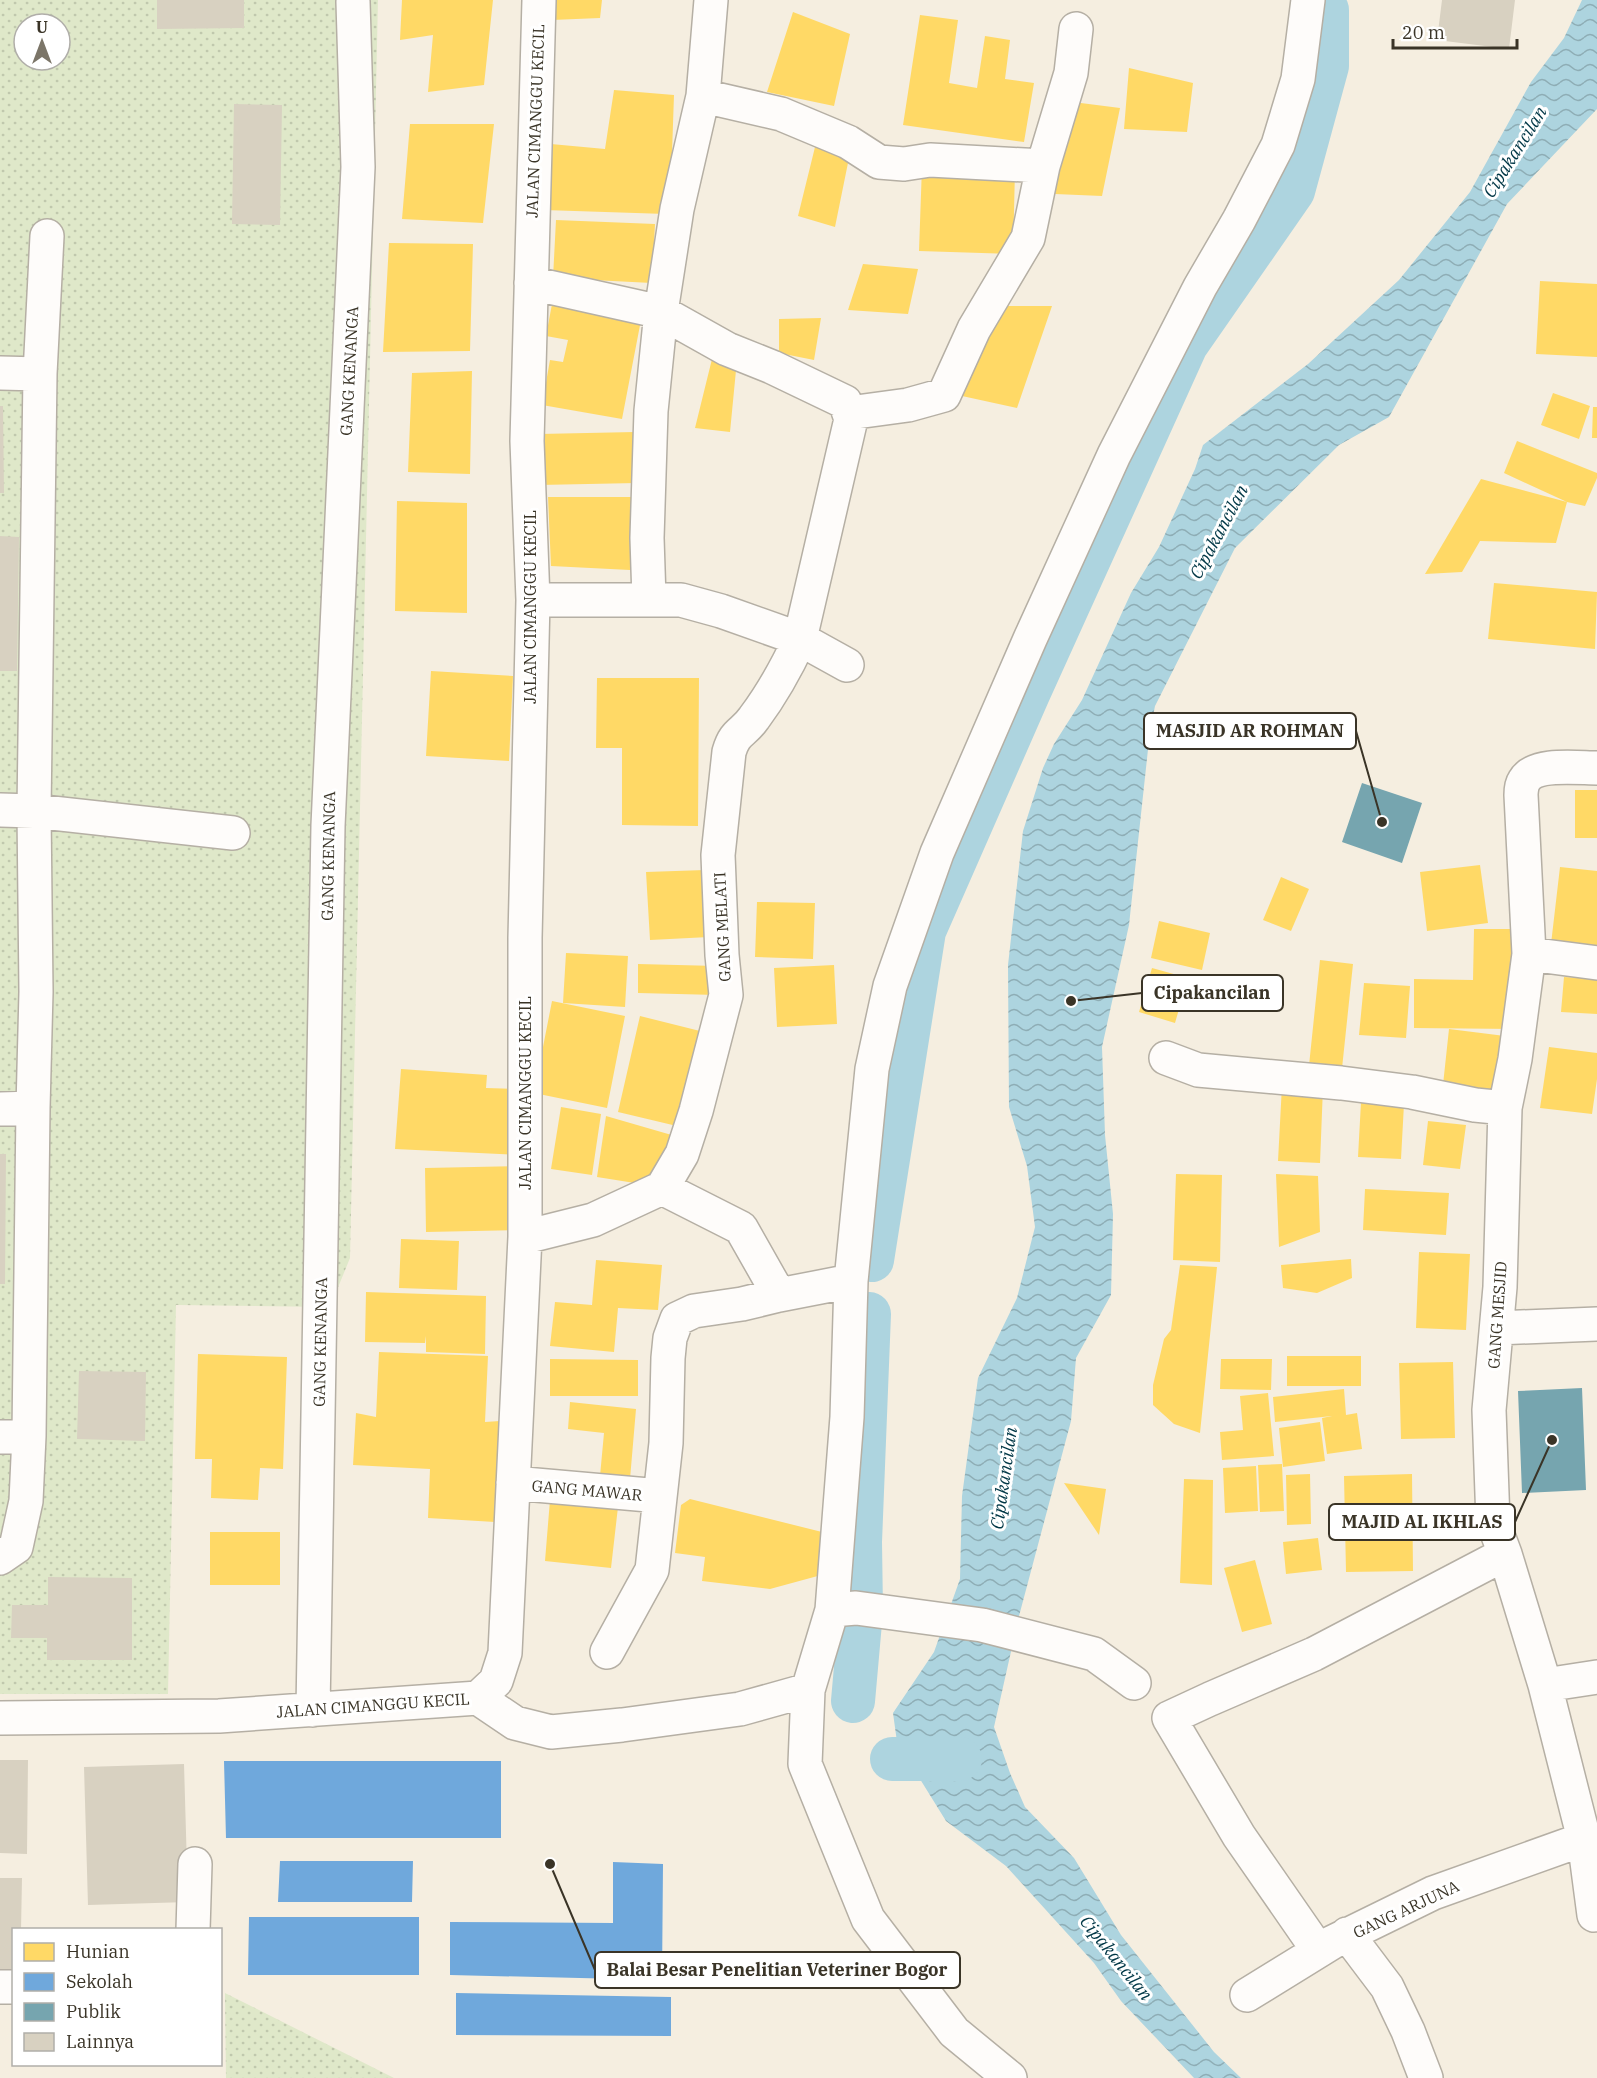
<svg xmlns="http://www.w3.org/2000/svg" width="1597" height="2078" font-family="'IBM Plex Serif',serif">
	<defs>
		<pattern id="grass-dots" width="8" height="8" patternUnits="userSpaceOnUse" patternTransform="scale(1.5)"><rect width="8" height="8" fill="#dfe8c9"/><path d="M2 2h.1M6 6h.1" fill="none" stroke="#c0c8ad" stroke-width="1.8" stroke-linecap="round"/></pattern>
		<pattern id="water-waves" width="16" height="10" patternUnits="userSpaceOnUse" patternTransform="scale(1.5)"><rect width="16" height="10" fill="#add4df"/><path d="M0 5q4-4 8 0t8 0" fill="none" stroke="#8eadb5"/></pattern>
	</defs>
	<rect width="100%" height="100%" fill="#f5eee0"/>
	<!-- grass -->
	<path fill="url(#grass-dots)" fill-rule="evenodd" d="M0 0H378L350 1258 330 1307 176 1305 168 1694H0ZM24 24H60V60H24Z
		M225 1993 394 2078H226Z"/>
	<!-- water -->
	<path fill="url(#water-waves)" d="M1582 0H1597V109L1507 204 1389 417 1339 445 1235 548 1155 706 1150 731 1129 925 1102 1047 1105 1135 1113 1214 1111 1295 1076 1358 1071 1421 1019 1616 994 1727 1010 1773 1025 1807 1074 1858 1121 1935 1214 2052 1241 2078H1194L1121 2001 1094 1963 1006 1866 946 1821 897 1742 893 1713 934 1652 960 1579 962 1496 978 1378 1017 1298 1035 1227 1027 1166 1009 1107 1008 965 1023 831 1043 768 1054 744 1082 700 1131 593 1159 547 1195 469 1203 445 1308 364 1399 280 1470 192 1531 82 1564 38Z"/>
	<!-- homes -->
	<path fill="#ffd966" d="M402 0H493L484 85 428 92 433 35 400 40Z
		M554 0H602L600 18 552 20Z
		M793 12 850 34 834 106 767 92Z
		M920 15 958 20 949 83 977 88 985 36 1010 40 1005 79 1034 83 1024 142 903 125Z
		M1129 68 1193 83 1187 132 1124 129Z
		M614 90 674 95 672 153 666 214 544 210 551 144 605 149Z
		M1073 102 1120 108 1102 196 1055 194Z
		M410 124H494L483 223 402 219Z
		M816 143 850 153 835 227 798 216Z
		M922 166 1015 169 1013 254 919 251Z
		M556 220 655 224 652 283 553 278Z
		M389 243 473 244 470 351 383 352Z
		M863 264 918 269 908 314 848 310Z
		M1540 281 1597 284V357L1536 354Z
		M552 304 641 320 622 419 542 405 550 360 563 362 568 340 546 336Z
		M991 306H1052L1017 408 962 396Z
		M821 318 814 360 779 353V319Z
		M712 359 737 360 730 432 695 428Z
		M472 371 470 474 408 472 412 373Z
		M1553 393 1590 406 1579 439 1541 425Z
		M1593 407H1597V438H1592Z
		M635 432 637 483 539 485V434Z
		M1517 441 1597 473V478L1585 506 1567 502 1556 543 1480 541 1462 572 1425 574 1481 479 1567 502 1504 473Z
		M548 497H633L630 570 551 566Z
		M397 501 467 503V613L395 611Z
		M1494 583 1597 592 1595 649 1488 639Z
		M431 671 513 676 509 761 426 756Z
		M597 678H699L698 826 622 825V748H596Z
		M1575 790H1597V838H1575Z
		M1480 865 1488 923 1427 931 1420 872Z
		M1560 867 1597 871V949L1551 944Z
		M705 870 709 937 650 940 646 872Z
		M1281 877 1309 889 1291 931 1263 920Z
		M757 902 815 903 813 959 755 957Z
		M1159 921 1210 933 1202 970 1151 958Z
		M1474 929H1518L1516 1029 1414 1028V979L1473 980Z
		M566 953 628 956 625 1007 563 1003Z
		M1320 960 1353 964 1341 1078 1308 1075Z
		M638 964 717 966V995L638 993Z
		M834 965 837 1024 777 1027 774 968Z
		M1152 968 1188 978 1175 1023 1139 1012Z
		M1564 977 1597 979V1014L1561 1012Z
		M1364 983 1410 986 1406 1038 1359 1035Z
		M552 1001 625 1016 607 1108 534 1093Z
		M640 1016 704 1032 681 1127 618 1112Z
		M1449 1029 1505 1036 1497 1100 1442 1094Z
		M1549 1047 1597 1053V1079L1592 1114 1540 1108Z
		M401 1069 487 1075 486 1088 521 1089 518 1155 395 1149Z
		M1282 1085 1323 1087 1320 1163 1278 1161Z
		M1361 1102 1404 1104 1401 1159 1358 1157Z
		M561 1107 601 1114 592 1175 551 1169Z
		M606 1116 682 1138 677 1153 641 1184 597 1177Z
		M1428 1121 1466 1125 1460 1169 1423 1165Z
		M520 1166 522 1230 426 1232 425 1168Z
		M1176 1174 1222 1175 1220 1262 1173 1260Z
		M1276 1174 1318 1176 1320 1232 1279 1247Z
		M1365 1189 1449 1193 1446 1235 1363 1230Z
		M401 1239 459 1241 457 1290 399 1288Z
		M1419 1252 1470 1254 1466 1330 1416 1328Z
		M1351 1259 1352 1278 1317 1293 1283 1288 1281 1265Z
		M596 1260 662 1265 658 1310 618 1308 614 1352 550 1346 555 1302 592 1305Z
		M1180 1265 1217 1267 1200 1433 1174 1424 1153 1405V1385L1164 1339 1171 1330Z
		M366 1292 486 1296 485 1354 426 1352V1336L425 1343 365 1342Z
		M379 1352 488 1356 485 1422 500 1421 495 1522 428 1518 430 1469 353 1465 356 1413 376 1417Z
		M198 1354 287 1357 283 1469 260 1468 258 1500 211 1498 212 1459H195Z
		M1287 1356H1361V1386H1287Z
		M550 1359 638 1360V1396H550Z
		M1221 1359H1272L1271 1390 1220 1389Z
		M1453 1362 1455 1438 1401 1439 1399 1363Z
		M1344 1389 1346 1415 1357 1413 1362 1449 1327 1454 1322 1418 1332 1416 1275 1422 1273 1397Z
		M1268 1393 1274 1456 1222 1460 1220 1432 1243 1430 1240 1396Z
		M570 1402 636 1409 630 1479 600 1476 604 1433 568 1429Z
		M1320 1422 1325 1461 1283 1467 1279 1428Z
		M1282 1464 1284 1511 1260 1512 1258 1465Z
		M1256 1466 1258 1511 1225 1513 1223 1468Z
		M1310 1474 1311 1524 1287 1525 1286 1475Z
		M1412 1474 1413 1571 1346 1572 1344 1476Z
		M1184 1479 1213 1480 1212 1585 1180 1583Z
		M1064 1483 1106 1489 1099 1535Z
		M690 1499 834 1535 825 1574 770 1589 702 1581 705 1557 675 1553 681 1505Z
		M550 1500 618 1507 611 1568 545 1561Z
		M210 1532H280V1585H210Z
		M1318 1538 1322 1570 1286 1574 1283 1542Z
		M1255 1560 1272 1624 1242 1632 1224 1568Z"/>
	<!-- schools -->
	<path fill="#6fa8dc" d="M224 1761H501V1838H226Z
		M280 1861H413L412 1902H278Z
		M613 1862 663 1864 662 1980 450 1975V1922L613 1923Z
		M249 1917H419V1975H248Z
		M456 1993 671 1997V2036L456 2035Z"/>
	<!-- public -->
	<path fill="#76a5af" d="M1362 783 1422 803 1402 863 1342 842Z
		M1582 1388 1586 1490 1522 1493 1518 1391Z"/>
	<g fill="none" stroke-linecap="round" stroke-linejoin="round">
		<!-- canal -->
		<path stroke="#add4df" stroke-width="44" d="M872 1260 924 931 1028 694 1186 345 1293 191 1327 66V10
			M853 1701 861 1611 860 1542 869 1314
			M892 1759H960"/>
	</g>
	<!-- building -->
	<path fill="#d8d1c1" d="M157 0H244V28L157 29Z
		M1442 0H1515L1509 49 1437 40Z
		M234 104 282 105 280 225 232 224Z
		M0 406H3L4 493H0Z
		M0 536 19 537 17 671H0Z
		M0 1154H6L5 1284H0Z
		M79 1371 146 1372 145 1441 77 1439Z
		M48 1577 132 1578V1660H47V1638H11L12 1605H48Z
		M0 1760H28L27 1854 0 1853Z
		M184 1764 188 1902 88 1905 84 1767Z
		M0 1878H22L21 1930H14V1973H0Z"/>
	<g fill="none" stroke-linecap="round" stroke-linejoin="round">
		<defs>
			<path id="minor" d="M703 96 781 114 848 142 879 162 904 164 930 160 1043 166 1028 238 974 329 944 395 908 405 849 413
				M1043 166 1071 73 1076 29
				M0 373 40 374
				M649 599 647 538 651 411 661 312 677 209 703 96 711 0
				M533 600H681L721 611 800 639 847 665
				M0 810 34 811 233 833
				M1529 954 1597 963
				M1166 1058 1198 1070 1341 1083 1412 1092 1475 1105 1505 1108
				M0 1109 33 1108 36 992 34 811 40 374 47 236
				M662 1188 741 1228 779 1295 851 1281
				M525 1237 593 1220 662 1188 682 1154 696 1111 726 995 722 955 718 855 729 752C735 731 743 734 754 718 772 694 787 667 800 639L851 419 845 402 772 367 727 349 661 312 531 283
				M1497 1328 1597 1324
				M0 1437 29 1436
				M513 1483 660 1496
				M0 1558 16 1547 26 1501 29 1436 33 1108
				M832 1610 856 1608 982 1625 1094 1654 1134 1683
				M607 1652 652 1570 666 1443 668 1358 670 1338 677 1319 694 1311 742 1304 779 1295
				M1545 1685 1597 1677
				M478 1698 515 1723 551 1732 622 1725 740 1709 808 1690
				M313 1710 328 826 358 167 353 2
				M0 1718 219 1716 478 1698 496 1681 505 1653 525 1237V938L533 600 527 441 539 0
				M1594 1915 1584 1839 1545 1685 1505 1554 1493 1522 1489 1410 1500 1287 1505 1108 1515 1059 1529 954 1521 795C1521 791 1522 784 1524 781 1534 762 1578 768 1597 768
				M193 1930 195 1864
				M1347 1934 1387 1987 1408 2031 1426 2078
				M1318 1950 1239 1836 1169 1718 1210 1699 1314 1654 1505 1554
				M0 1987H14
				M1247 1995 1333 1942 1433 1893 1584 1839
				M1010 2078 954 2032 868 1919 805 1764 808 1690 832 1610 847 1417 851 1281 872 1069 890 986 937 853 1030 639 1114 455 1200 287 1239 220 1278 145 1298 79 1308 0"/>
		</defs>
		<!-- minor casing -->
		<use href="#minor" stroke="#b5afa4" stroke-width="36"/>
		<!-- minor -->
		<use href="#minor" stroke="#fefcfa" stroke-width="33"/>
	</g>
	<g text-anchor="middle" stroke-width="6" stroke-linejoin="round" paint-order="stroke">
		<!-- street labels -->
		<g font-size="16" fill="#3a3427" stroke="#fff">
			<text transform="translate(535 121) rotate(-88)" y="6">JALAN CIMANGGU KECIL</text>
			<text transform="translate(349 371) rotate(-87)" y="6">GANG KENANGA</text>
			<text transform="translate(530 607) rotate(-90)" y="6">JALAN CIMANGGU KECIL</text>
			<text transform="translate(328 856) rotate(-89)" y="6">GANG KENANGA</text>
			<text transform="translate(722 927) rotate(-93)" y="6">GANG MELATI</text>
			<text transform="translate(525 1093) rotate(-90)" y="6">JALAN CIMANGGU KECIL</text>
			<text transform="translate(1497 1315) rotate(-86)" y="6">GANG MESJID</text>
			<text transform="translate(320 1342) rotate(-89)" y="6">GANG KENANGA</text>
			<text transform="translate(587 1490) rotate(5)" y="6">GANG MAWAR</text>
			<text transform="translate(373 1705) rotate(-4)" y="6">JALAN CIMANGGU KECIL</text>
			<text transform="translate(1406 1909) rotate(-25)" y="6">GANG ARJUNA</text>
		</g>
		<!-- water labels -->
		<g font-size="18" font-style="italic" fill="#003746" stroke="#fff">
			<text transform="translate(1515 152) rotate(-58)" y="6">Cipakancilan</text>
			<text transform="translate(1219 532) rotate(-62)" y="6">Cipakancilan</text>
			<text transform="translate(1004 1478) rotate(-82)" y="6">Cipakancilan</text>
			<text transform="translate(1116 1958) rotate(51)" y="6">Cipakancilan</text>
		</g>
	</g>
	<!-- callouts -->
	<path fill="none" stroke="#3a3427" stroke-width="2" d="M1382 822L1356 731M1071 1001L1142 993M1552 1440L1515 1522M550 1864L595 1970"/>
	<g fill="#3a3427" stroke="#fff" stroke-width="2">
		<circle cx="1382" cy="822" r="6"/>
		<circle cx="1071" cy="1001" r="6"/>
		<circle cx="1552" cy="1440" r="6"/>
		<circle cx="550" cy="1864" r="6"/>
	</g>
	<g fill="#fff" stroke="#3a3427" stroke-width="2">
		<rect x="1144" y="713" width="212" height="36" rx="6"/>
		<rect x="1142" y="975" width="141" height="36" rx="6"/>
		<rect x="1329" y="1504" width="186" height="36" rx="6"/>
		<rect x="595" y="1952" width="365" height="36" rx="6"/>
	</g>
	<g font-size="18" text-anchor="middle" font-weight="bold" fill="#3a3427">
		<text x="1250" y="737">MASJID AR ROHMAN</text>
		<text x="1212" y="999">Cipakancilan</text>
		<text x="1422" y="1528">MAJID AL IKHLAS</text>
		<text x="777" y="1976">Balai Besar Penelitian Veteriner Bogor</text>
	</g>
	<!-- legend -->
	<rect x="12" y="1928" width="210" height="138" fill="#ffffff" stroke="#b0aea9" stroke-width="1.5"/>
	<rect x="24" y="1943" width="30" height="18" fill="#ffd966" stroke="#b0aea9" stroke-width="1.5"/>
	<text x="66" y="1958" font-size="18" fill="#3a3427">Hunian</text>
	<rect x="24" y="1973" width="30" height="18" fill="#6fa8dc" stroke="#b0aea9" stroke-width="1.5"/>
	<text x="66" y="1988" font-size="18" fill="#3a3427">Sekolah</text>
	<rect x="24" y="2003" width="30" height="18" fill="#76a5af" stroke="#b0aea9" stroke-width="1.5"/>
	<text x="66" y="2018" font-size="18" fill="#3a3427">Publik</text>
	<rect x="24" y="2033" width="30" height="18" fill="#d8d1c1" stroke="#b0aea9" stroke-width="1.5"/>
	<text x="66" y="2048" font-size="18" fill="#3a3427">Lainnya</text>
	<!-- north arrow -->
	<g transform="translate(42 42)"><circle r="28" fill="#ffffff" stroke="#b0aea9" stroke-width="1.5"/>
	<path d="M0-4.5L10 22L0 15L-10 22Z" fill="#7b7568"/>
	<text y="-9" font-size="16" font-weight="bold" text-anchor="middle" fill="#3a3427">U</text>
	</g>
	<!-- scale -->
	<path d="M1393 39v9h124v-9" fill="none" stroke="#3a3427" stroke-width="3"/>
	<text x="1402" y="39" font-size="18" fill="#3a3427" stroke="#ffffff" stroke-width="4.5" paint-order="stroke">20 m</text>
</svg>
